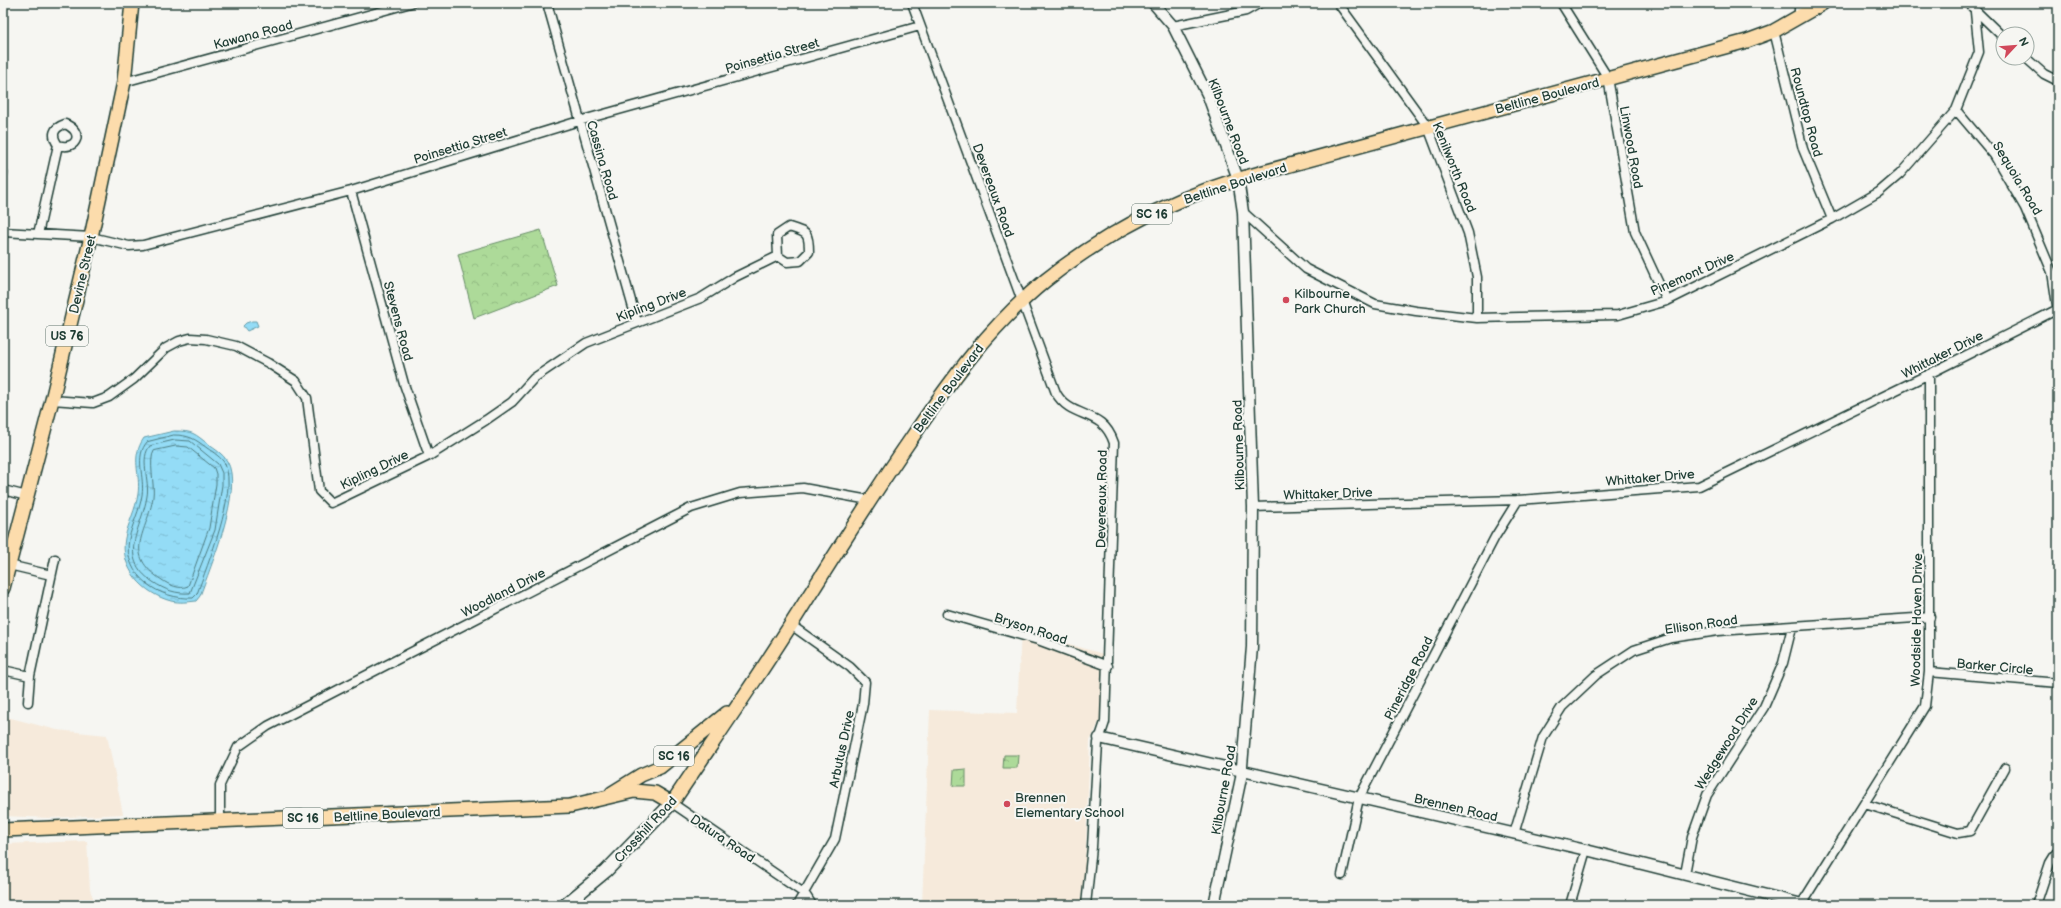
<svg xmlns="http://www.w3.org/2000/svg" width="2061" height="908" font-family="'Balsamiq Sans',sans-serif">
	<defs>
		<pattern id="forest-crowns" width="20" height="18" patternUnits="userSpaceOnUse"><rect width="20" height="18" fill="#adda99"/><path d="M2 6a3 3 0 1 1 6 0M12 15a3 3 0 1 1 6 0" fill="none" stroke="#94bc84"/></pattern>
		<pattern id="water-ripples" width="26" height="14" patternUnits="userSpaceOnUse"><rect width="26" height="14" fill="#94dcf6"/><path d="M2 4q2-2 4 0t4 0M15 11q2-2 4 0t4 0" fill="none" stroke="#7fbed4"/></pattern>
	</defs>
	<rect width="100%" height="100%" fill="#f6f6f2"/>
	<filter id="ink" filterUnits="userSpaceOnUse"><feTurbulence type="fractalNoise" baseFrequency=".025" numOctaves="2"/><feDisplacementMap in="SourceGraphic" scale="8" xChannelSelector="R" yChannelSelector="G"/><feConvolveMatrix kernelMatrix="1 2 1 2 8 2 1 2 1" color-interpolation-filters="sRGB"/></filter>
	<g filter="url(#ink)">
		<!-- built -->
		<path fill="#f6eadb" d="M1021 630 1103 654 1101 718 1090 741 1085 868 1080 905H922L930 710 1017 713Z
			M3 716 57 730 107 735 123 814 51 818 3 816Z
			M87 841 90 890 96 905H3V844Z"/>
		<!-- forest -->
		<path fill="url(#forest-crowns)" stroke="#668c66" d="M541 230 558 286 474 318 458 254Z
			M1004 755H1018L1017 768H1003Z
			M966 769V786H953L954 770Z"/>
		<!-- water -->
		<path fill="url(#water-ripples)" stroke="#659ca8" d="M252 321H256L258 326 247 331 243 326 246 323Z
			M174 431C193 431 194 433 209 445 215 449 223 454 227 461 244 488 210 568 200 596L196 601C188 602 179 603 171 601 144 594 119 568 125 538 128 523 136 509 138 494 141 473 130 458 144 438Z"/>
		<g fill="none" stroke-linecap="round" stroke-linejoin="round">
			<!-- shore -->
			<path stroke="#4e7d82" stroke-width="1" d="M174 435C189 435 195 439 207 448 213 452 222 458 225 464 238 493 207 565 197 594L193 598C160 600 122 576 129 539 132 524 140 510 142 495 145 477 134 457 147 442Z
				M175 440 190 441 218 464 222 473V485L215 530 190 593C176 594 165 590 153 582 116 557 142 529 147 496 150 481 139 458 150 446Z
				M176 446 188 447 214 468 216 474V484L209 528 188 586C180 590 169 585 162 580 121 554 148 532 153 497 155 485 148 460 154 451Z"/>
			<defs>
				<path id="minor" d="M547 3 637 322
					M912 3 1056 393C1072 421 1102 407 1114 443L1105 722 1098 743 1092 847 1086 905
					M1338 3 1428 127 1468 233 1477 277V318
					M1561 3 1608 78 1635 232 1667 301
					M1799 3V18
					M1968 3 2003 37
					M1173 26 1246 11 1260 3
					M1774 31 1803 149 1832 219
					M2026 58 2044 74 2058 81
					M124 82 411 3
					M1956 110 1994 155 2025 208 2052 272 2058 312
					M3 174V173
					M351 191 404 384 429 456
					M1243 212 1306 269 1375 304 1416 311 1477 318 1618 315 1667 301 1832 219 1879 192 1900 174 1956 110 1979 52 1975 12
					M789 227C807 233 809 232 809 252L800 261 787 262 778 256 777 235Z
					M3 232 91 237 129 246 143 245 351 191 579 121 920 26
					M38 234 58 145C51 135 53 128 65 124 84 131 78 151 58 145
					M52 400 93 403 109 397 134 379 166 348 179 341 190 338 206 339 236 346 268 363 296 381 307 398 319 491 331 503 429 456 486 420 512 402 534 378 586 343 701 298 735 277 778 256
					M3 490 27 496
					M1253 507 1518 500 1699 486 1929 374 2058 309
					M9 565 51 575
					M947 614 1038 640 1108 666
					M791 625 850 667 865 682 863 704 835 839 797 905
					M3 670 30 676
					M1929 672 2058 683
					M28 702 30 676 55 559
					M672 803 805 894 812 905
					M1865 804 1958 833 1970 831 2005 768
					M220 822V785L238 747 268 726 691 508 740 493 803 488 869 500
					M1514 834 1543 737 1562 707 1596 675 1634 650 1671 638 1718 631 1930 617
					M1685 874 1692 837 1707 795 1764 707 1783 663 1792 627
					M1342 875 1359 798 1495 537 1518 500
					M1802 903 1925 706 1929 672V374
					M1570 905 1586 850
					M2036 905 2050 863 2058 850"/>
				<path id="tertiary" d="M1153 3 1173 26 1208 96 1238 179 1243 212 1253 507 1252 647 1241 778 1214 905
					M1099 738 1586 850 1806 905"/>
				<path id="secondary" d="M565 905 606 871 672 803"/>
				<path id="primary" d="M3 588 52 400 91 237 124 82 132 3
					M612 793 641 775 660 767 727 713
					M3 830 570 806 634 791 655 793 672 803C717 736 764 669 807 599 841 545 875 491 911 439 950 381 991 325 1046 280 1109 230 1182 194 1260 173L1747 41 1774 31 1823 3"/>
			</defs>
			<!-- minor casing -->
			<use href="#minor" stroke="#1f3d34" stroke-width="11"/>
			<!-- tertiary casing -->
			<use href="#tertiary" stroke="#1f3d34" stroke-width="13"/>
			<!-- secondary casing -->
			<use href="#secondary" stroke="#1f3d34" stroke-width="15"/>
			<!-- primary casing -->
			<use href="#primary" stroke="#1f3d34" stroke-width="16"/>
			<!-- minor -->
			<use href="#minor" stroke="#f6f6f2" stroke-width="8"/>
			<!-- tertiary -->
			<use href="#tertiary" stroke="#f6f6f2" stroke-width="10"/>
			<!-- secondary -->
			<use href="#secondary" stroke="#f6f6f2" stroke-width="12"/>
			<!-- primary -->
			<use href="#primary" stroke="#fcdcac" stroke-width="13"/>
		</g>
	</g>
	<!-- markers -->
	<g fill="#d1495b" stroke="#f6f6f2" stroke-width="1.5">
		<circle cx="1286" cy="300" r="4"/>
		<circle cx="1007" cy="804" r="4"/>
	</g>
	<g text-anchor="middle" stroke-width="4" stroke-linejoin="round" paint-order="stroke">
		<!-- shield labels -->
		<g fill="#f6f6f2" stroke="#60746d" stroke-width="1">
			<rect x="1132" y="204" width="40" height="20" rx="3"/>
			<rect x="46" y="326" width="42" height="20" rx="3"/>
			<rect x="654" y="746" width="40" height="20" rx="3"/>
			<rect x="283" y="808" width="40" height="20" rx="3"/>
		</g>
		<g font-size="12" font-weight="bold" fill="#1f3d34">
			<text x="1152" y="218">SC 16</text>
			<text x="67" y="340">US 76</text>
			<text x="674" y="760">SC 16</text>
			<text x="303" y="822">SC 16</text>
		</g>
		<!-- street labels -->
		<g font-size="13" fill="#1f3d34" stroke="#f6f6f2">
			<text transform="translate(253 34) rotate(-15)" y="5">Kawana Road</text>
			<text transform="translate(772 55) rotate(-16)" y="5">Poinsettia Street</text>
			<text transform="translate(1547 95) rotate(-15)" y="5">Beltline Boulevard</text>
			<text transform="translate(1807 112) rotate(75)" y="5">Roundtop Road</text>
			<text transform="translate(1229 121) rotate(69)" y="5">Kilbourne Road</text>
			<text transform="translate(460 145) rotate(-17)" y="5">Poinsettia Street</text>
			<text transform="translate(1632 147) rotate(80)" y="5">Linwood Road</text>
			<text transform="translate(603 160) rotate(74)" y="5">Cassina Road</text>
			<text transform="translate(1455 167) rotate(68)" y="5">Kenilworth Road</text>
			<text transform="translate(2018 178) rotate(59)" y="5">Sequoia Road</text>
			<text transform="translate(1235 183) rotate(-18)" y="5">Beltline Boulevard</text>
			<text transform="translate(994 190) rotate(70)" y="5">Devereaux Road</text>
			<text transform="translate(1692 273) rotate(-24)" y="5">Pinemont Drive</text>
			<text transform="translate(82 274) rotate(-77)" y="5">Devine Street</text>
			<text transform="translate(651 304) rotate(-21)" y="5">Kipling Drive</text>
			<text transform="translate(399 321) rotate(75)" y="5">Stevens Road</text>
			<text transform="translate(1942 354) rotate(-27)" y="5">Whittaker Drive</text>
			<text transform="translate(948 388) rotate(-53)" y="5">Beltline Boulevard</text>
			<text transform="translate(1238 445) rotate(-92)" y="5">Kilbourne Road</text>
			<text transform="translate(374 469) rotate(-26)" y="5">Kipling Drive</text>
			<text transform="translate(1650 477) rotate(-5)" y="5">Whittaker Drive</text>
			<text transform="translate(1328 493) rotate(-2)" y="5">Whittaker Drive</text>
			<text transform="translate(1101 499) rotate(-89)" y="5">Devereaux Road</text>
			<text transform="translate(503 592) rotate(-27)" y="5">Woodland Drive</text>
			<text transform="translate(1916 620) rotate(-89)" y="5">Woodside Haven Drive</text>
			<text transform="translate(1701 624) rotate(-8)" y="5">Ellison Road</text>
			<text transform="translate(1031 628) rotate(18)" y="5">Bryson Road</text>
			<text transform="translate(1995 666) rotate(5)" y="5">Barker Circle</text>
			<text transform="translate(1408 678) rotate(-63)" y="5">Pineridge Road</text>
			<text transform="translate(1726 743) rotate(-58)" y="5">Wedgewood Drive</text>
			<text transform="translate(841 749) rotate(-78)" y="5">Arbutus Drive</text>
			<text transform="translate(1223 790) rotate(-80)" y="5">Kilbourne Road</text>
			<text transform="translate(1456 807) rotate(13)" y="5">Brennen Road</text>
			<text transform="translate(387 814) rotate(-3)" y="5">Beltline Boulevard</text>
			<text transform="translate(645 829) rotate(-47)" y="5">Crosshill Road</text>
			<text transform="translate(723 838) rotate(34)" y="5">Datura Road</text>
		</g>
		<!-- poi labels -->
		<g font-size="13" fill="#1f3d34" stroke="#f6f6f2" text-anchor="start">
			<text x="1294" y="298">Kilbourne<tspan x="1294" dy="15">Park Church</tspan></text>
			<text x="1015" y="802">Brennen<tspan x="1015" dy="15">Elementary School</tspan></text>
		</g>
	</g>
	<!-- margin -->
	<rect width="2061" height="908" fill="none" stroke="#f6f6f2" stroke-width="16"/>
	<rect x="8" y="8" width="2045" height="892" fill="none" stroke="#1f3d34" stroke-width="1.5" filter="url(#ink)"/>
	<!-- north arrow -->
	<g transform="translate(2015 46) rotate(64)"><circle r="19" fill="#f6f6f2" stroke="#a0aca6"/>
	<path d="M0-3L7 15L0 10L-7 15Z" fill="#d1495b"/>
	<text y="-6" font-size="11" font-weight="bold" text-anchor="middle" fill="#1f3d34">N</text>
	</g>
</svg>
